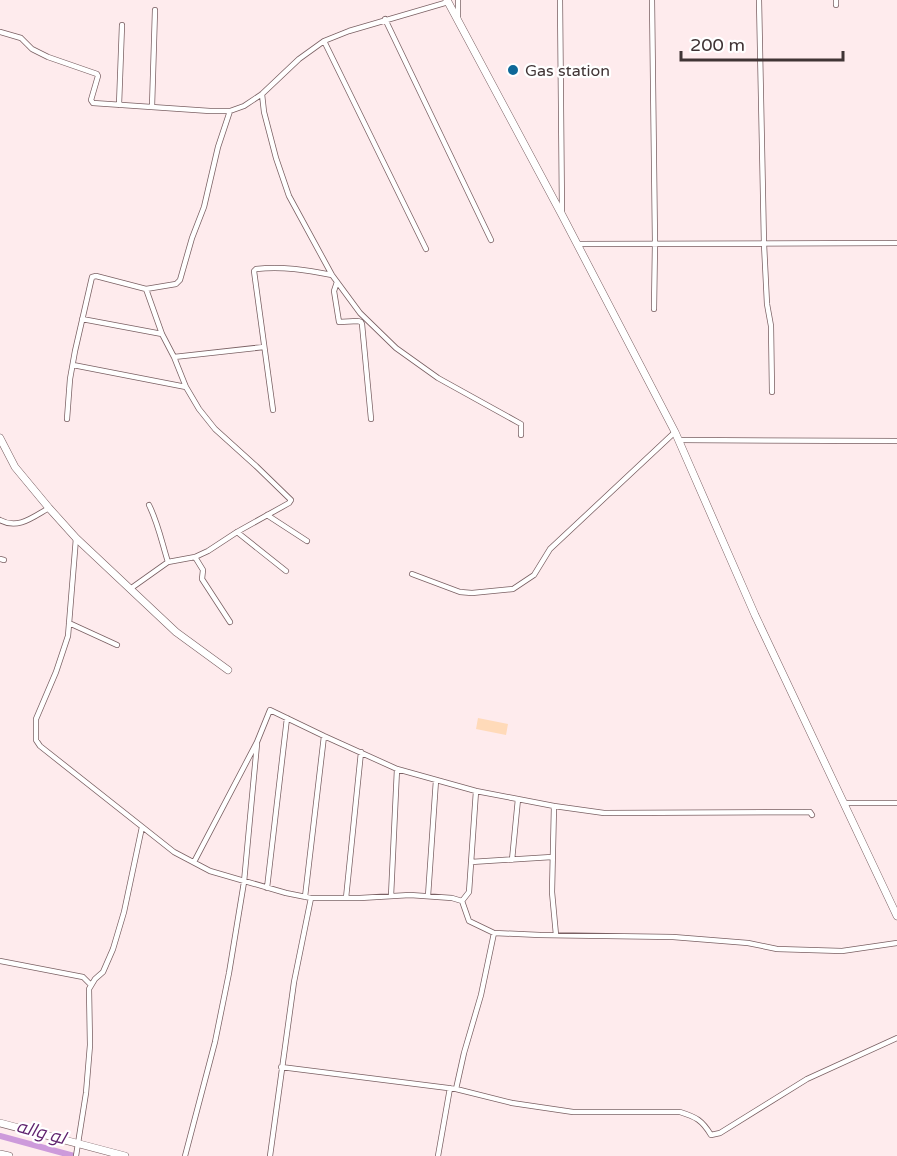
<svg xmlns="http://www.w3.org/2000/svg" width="897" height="1156" font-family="'Varela Round',Cairo,sans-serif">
	<rect width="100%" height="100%" fill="#feebed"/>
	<!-- green -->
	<path fill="#ffdab9" d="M478 718 508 724 506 735 476 729Z"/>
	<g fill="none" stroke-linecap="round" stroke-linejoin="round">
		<!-- canal -->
		<path stroke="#cd9adb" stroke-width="6" d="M0 1136 74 1156"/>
		<defs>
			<path id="street" d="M560 0 562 212
				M652 0 655 243 654 309
				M759 0 764 244 767 304 771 326 772 392
				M836 0V5
				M458 18V0
				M385 19 491 240
				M0 32 21 38 32 49 48 57 97 74 98 76 91 100 93 103 210 111H230L244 106 262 94 299 59 324 41 349 31 448 2
				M324 41 426 249
				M262 94 264 112 276 158 289 196 332 275 360 313 396 348 438 378 521 424V435
				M119 105 122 25
				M152 107 155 10
				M577 244 897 243
				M337 282 334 291 339 322 358 321 361 322 362 324 371 419
				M82 319 162 334
				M174 357 264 347
				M73 365 186 387
				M273 410 254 271 256 269C282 266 307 270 332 275
				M67 419 70 379 75 351 92 277 96 276 146 289 176 284 180 280 192 238 204 207 218 147 230 111
				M679 440 897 441
				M149 505C158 523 162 543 168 562
				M267 515 307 541
				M0 520C18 530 33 517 49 508
				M237 532 286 571
				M76 538 68 636 56 672 36 719V740L40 746 174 852 210 871 286 893 311 898H360L410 895 452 898 462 901 469 921 494 933 540 935 673 937 748 943 777 949 842 951 897 943
				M195 557 203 570 202 579 230 622
				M0 559 4 560
				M412 574 460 592 472 593 513 589 534 575 550 549 675 432
				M130 589 168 562 195 557 208 551 237 532 289 503 291 500 256 466 215 429 199 409 186 387 174 357 162 334 146 289
				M69 623 117 645
				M844 803H897
				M554 806 552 892 556 935
				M512 860 518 799
				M194 862 257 742 270 710 324 736 397 769 476 791 554 806 604 813 810 812 812 815
				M471 862 552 857
				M267 888 287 718
				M391 896 397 769
				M428 896 436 780
				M305 897 324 736
				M346 898 361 752
				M462 901 469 892 476 791
				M0 961 83 977 91 985
				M281 1067 456 1089 512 1103 573 1112H680C696 1117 702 1120 711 1135L720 1133 807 1079 897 1038
				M456 1089 464 1053 481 995 494 933
				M76 1156 86 1093 90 1045 89 989 95 979 103 972 113 949 124 912 142 827
				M185 1156 215 1042 229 973 244 882 257 744
				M270 1156 294 982 311 898
				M438 1156 450 1088"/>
			<path id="secondary" d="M447 0 562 215 675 432 755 615 897 916
				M0 438 15 467 49 508 76 538 176 632 228 670
				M0 1123 125 1156
				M0 1154 9 1156"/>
		</defs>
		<!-- street casing -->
		<use href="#street" stroke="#7a6063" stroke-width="6"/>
		<!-- secondary casing -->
		<use href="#secondary" stroke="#7a6063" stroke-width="8"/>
		<!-- street -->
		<use href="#street" stroke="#fff" stroke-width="4.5"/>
		<!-- secondary -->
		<use href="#secondary" stroke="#fff" stroke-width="7"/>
	</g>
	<!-- markers -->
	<circle fill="#0e6898" stroke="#fff" stroke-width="2" cx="513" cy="70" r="6"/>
	<g text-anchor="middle" stroke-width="4.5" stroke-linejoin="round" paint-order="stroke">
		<!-- poi labels -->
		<g font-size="16" fill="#403435" stroke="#fff" text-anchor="start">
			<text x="525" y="76">Gas station</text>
		</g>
		<!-- water labels -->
		<g font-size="18" font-style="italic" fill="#5f226e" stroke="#fff">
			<text transform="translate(41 1132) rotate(15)" y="6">لو واله</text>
		</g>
	</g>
	<!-- scale -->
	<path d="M681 51v9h162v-9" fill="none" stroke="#403435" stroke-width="3"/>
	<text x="690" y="51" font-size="18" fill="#403435" stroke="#ffffff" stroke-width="4.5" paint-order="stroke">200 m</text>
</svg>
